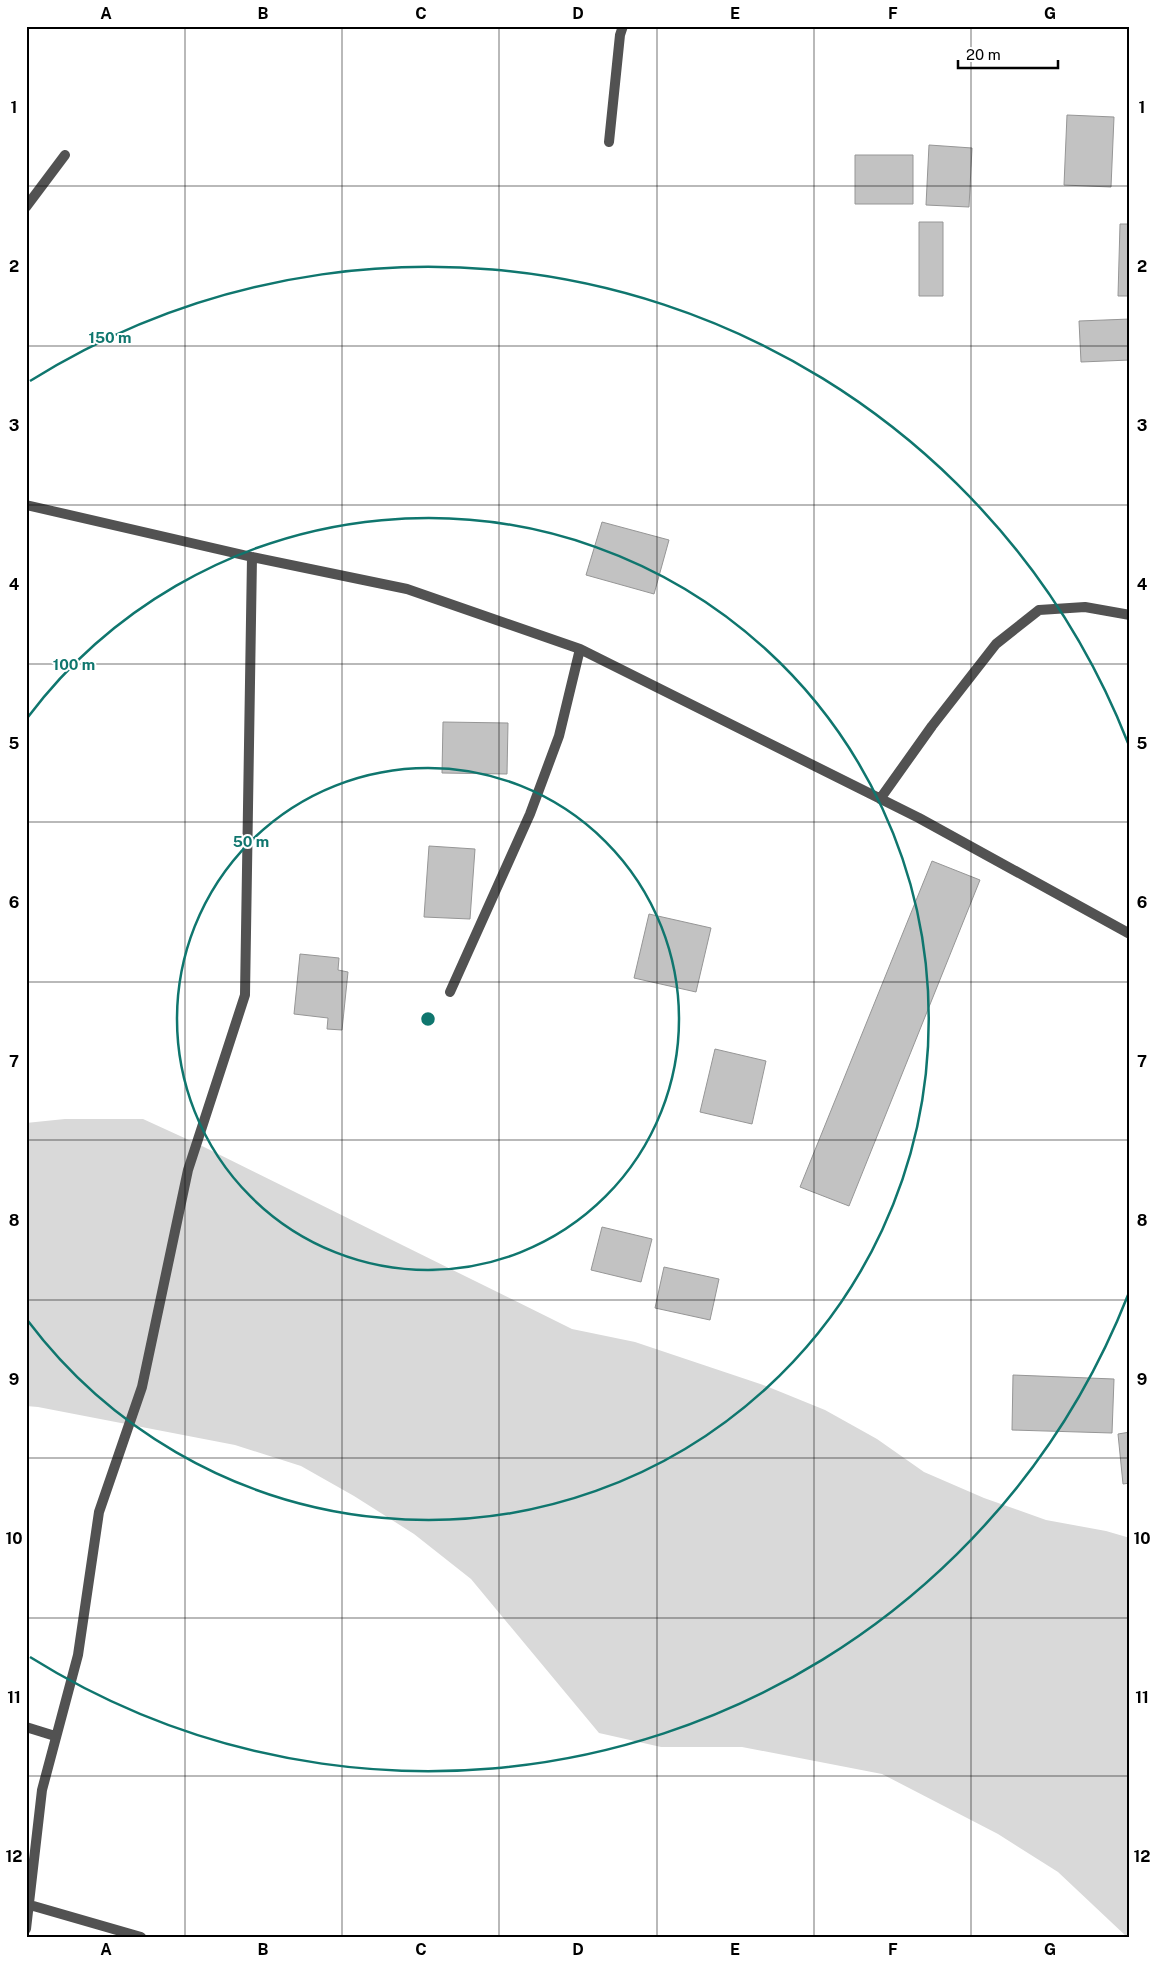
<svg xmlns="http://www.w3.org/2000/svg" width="1156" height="1963" font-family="'Public Sans',sans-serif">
	<rect width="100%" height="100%" fill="#fff"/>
	<!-- green -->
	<path fill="#d9d9d9" d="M65 1119H143L202 1146 572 1329 635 1342 766 1386 825 1410 877 1439 924 1472 984 1498 1046 1520 1106 1531 1130 1538V1937H1127L1058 1872 998 1834 882 1774 742 1747H661L599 1733 471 1579 414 1534 354 1496 301 1466 235 1445 38 1407 26 1406V1123Z"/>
	<!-- building -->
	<path fill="#c2c2c2" stroke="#969696" d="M1067 115 1114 117 1111 187 1064 185Z
		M929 145 972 148 969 207 926 205Z
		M855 155H913V204H855Z
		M919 222H943V296H919Z
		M1120 224H1130V296H1118Z
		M1130 319V360L1081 362 1079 321Z
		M602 522 669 540 654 594 586 575Z
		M443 722 508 723 507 774 442 773Z
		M429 846 475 849 470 919 424 917Z
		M932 861 980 880 849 1206 800 1187Z
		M649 914 711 928 696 992 634 978Z
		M300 954 339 958 338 970 348 972 342 1030 327 1029 328 1018 294 1014Z
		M715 1049 766 1061 752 1124 700 1112Z
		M602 1227 652 1239 641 1282 591 1270Z
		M664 1267 719 1279 710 1320 655 1308Z
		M1013 1375 1114 1379 1112 1433 1012 1430Z
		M1130 1432V1483L1123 1484 1118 1434Z"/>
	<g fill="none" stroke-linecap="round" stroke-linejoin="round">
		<!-- minor -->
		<path stroke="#525252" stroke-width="10" d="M609 142 620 35 623 26
			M26 207 65 155
			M26 505 252 557 407 589 580 649 919 818 1130 934
			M880 799 932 726 996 644 1039 610 1085 607 1130 615
			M450 992 530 814 559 736 580 649
			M26 1727 55 1736
			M30 1905 141 1937
			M26 1929 42 1790 78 1655 99 1512 142 1387 188 1170 245 995 252 557"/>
	</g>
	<!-- grid -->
	<path fill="none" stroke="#000" stroke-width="1" stroke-opacity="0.55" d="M185 26V1937M342 26V1937M499 26V1937M657 26V1937M814 26V1937M971 26V1937M26 186H1130M26 346H1130M26 505H1130M26 664H1130M26 822H1130M26 982H1130M26 1140H1130M26 1300H1130M26 1458H1130M26 1618H1130M26 1776H1130"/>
	<!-- distance rings -->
	<g fill="none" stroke="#0f766e" stroke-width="2.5">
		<circle cx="428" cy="1019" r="251"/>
		<path d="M28 717A501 501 0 1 1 28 1321"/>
		<path d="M1128 1295A752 752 0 0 1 30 1657M30 381A752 752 0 0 1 1128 743"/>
	</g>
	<circle cx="428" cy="1019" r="8" fill="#0f766e" stroke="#fff" stroke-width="2.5"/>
	<g font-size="15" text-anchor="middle" font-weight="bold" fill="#0f766e" stroke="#fff" stroke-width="4" stroke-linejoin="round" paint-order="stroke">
		<text x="110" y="343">150 m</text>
		<text x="74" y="670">100 m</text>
		<text x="251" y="847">50 m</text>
	</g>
	<!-- border -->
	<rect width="1156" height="1963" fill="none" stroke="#ffffff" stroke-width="55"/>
	<!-- scale -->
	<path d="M958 60v8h100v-8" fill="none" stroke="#000000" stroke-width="2.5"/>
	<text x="966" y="60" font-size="15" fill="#000000" stroke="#ffffff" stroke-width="4" paint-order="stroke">20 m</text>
	<rect x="28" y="28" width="1100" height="1908" fill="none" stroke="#000" stroke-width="2"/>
	<g font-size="16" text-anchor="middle" font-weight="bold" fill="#000">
		<text x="106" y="19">A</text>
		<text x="263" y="19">B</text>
		<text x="421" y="19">C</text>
		<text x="578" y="19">D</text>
		<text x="735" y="19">E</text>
		<text x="893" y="19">F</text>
		<text x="1050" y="19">G</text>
		<text x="14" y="113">1</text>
		<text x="1142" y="113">1</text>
		<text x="14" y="272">2</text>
		<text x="1142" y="272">2</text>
		<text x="14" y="431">3</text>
		<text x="1142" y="431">3</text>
		<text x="14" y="590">4</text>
		<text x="1142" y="590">4</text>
		<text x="14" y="749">5</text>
		<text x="1142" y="749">5</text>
		<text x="14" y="908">6</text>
		<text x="1142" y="908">6</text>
		<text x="14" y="1067">7</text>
		<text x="1142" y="1067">7</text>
		<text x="14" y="1226">8</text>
		<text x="1142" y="1226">8</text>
		<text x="14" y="1385">9</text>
		<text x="1142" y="1385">9</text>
		<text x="14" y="1544">10</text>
		<text x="1142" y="1544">10</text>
		<text x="14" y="1703">11</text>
		<text x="1142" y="1703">11</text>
		<text x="14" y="1862">12</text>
		<text x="1142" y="1862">12</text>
		<text x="106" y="1955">A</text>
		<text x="263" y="1955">B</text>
		<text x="421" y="1955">C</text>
		<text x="578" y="1955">D</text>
		<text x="735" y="1955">E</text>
		<text x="893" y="1955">F</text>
		<text x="1050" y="1955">G</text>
	</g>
</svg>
